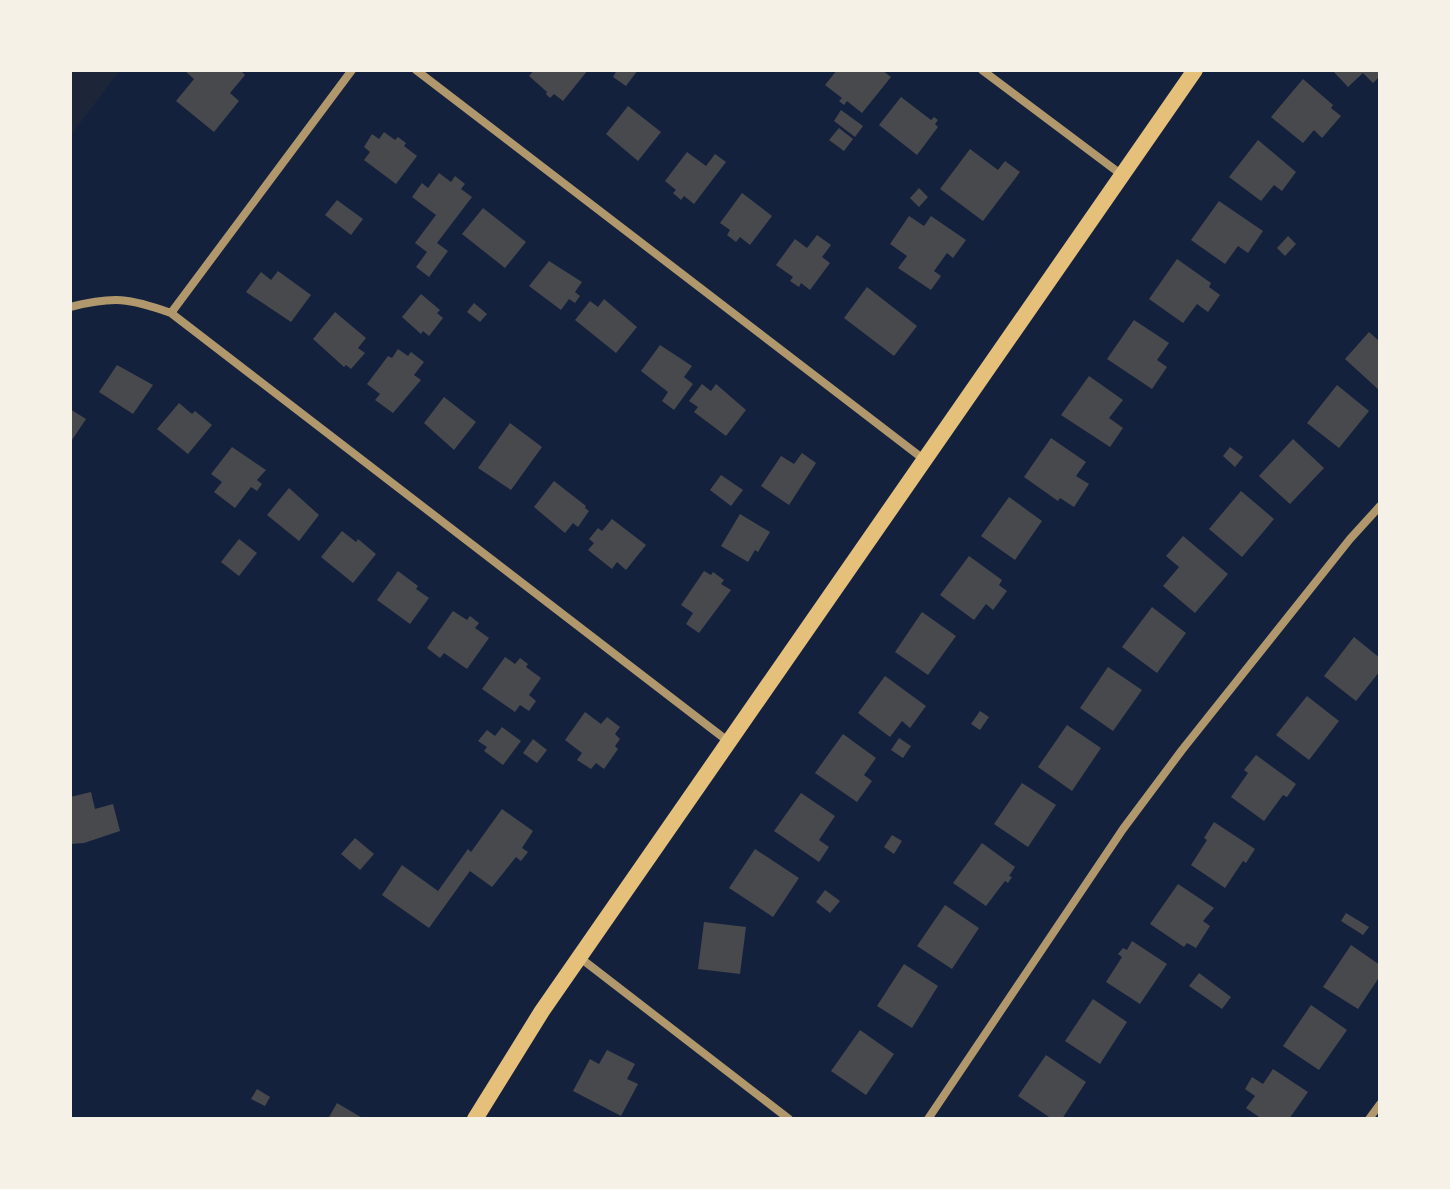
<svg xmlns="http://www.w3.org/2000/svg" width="1450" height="1189" font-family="'Fira Sans Condensed',sans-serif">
	<rect width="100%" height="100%" fill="#14213d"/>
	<!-- green -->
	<path fill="#1d2539" d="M70 70H120L70 136Z"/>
	<!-- building -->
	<path fill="#48494c" d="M184 70H244L242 72 245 75 230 93 239 101 214 132 176 101 194 79Z
		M534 70H588L563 101 554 94 550 98 546 94 547 92 529 76Z
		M617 70H638L626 86 613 77Z
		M837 70H882L891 77 862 113 847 101 844 105 839 101 842 98 825 85Z
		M1332 70H1380V76L1373 83 1363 73 1348 87Z
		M1303 79 1333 105 1331 108 1341 116 1322 138 1314 130 1303 143 1271 117Z
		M901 97 931 120 934 117 938 120 935 124 938 127 917 155 879 125Z
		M628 106 661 132 638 161 606 134Z
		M841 110 863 126 855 137 834 121Z
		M839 128 853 139 844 151 829 140Z
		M384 132 395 140 398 137 406 143 404 146 417 156 396 184 364 160 370 152 364 147 372 134 379 139Z
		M1258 140 1296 172 1282 191 1274 185 1261 201 1229 177Z
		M970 149 998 170 1005 161 1020 172 983 221 940 189Z
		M687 152 706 166 715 154 726 162 694 204 684 196 681 200 673 193 676 190 665 181Z
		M439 173 451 182 455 176 465 184 461 189 472 197 437 243 448 251 429 277 416 267 427 252 415 243 436 215 412 197 422 183 428 188Z
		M919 188 928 197 919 207 910 198Z
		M742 193 772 216 750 245 740 237 736 242 727 235 730 230 720 223Z
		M337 200 363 219 351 235 325 215Z
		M1219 201 1263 231 1248 253 1238 246 1225 264 1191 240Z
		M483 208 526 242 505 268 462 234Z
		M909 216 924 226 931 216 966 240 953 258 947 253 934 271 941 276 931 290 898 268 907 256 890 244Z
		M817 235 831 245 822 257 830 263 810 290 801 283 799 287 790 281 793 277 776 265 795 239 807 248Z
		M1288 236 1296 244 1285 256 1277 248Z
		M1177 259 1211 283 1209 287 1220 295 1208 312 1197 304 1183 323 1149 299Z
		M549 261 582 282 575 292 580 296 575 303 569 299 561 310 529 286Z
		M278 271 311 295 291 322 246 292 261 272 271 280Z
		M867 287 917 326 894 356 844 318Z
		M421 294 440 310 437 313 443 318 429 336 423 331 421 334 402 317Z
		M604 299 637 327 616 353 575 320 590 301 598 307Z
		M474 303 487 314 480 322 467 312Z
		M335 312 366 338 358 348 365 353 351 369 346 365 344 367 313 339Z
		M1134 320 1169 343 1157 360 1167 367 1152 389 1107 359Z
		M1369 332 1378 340 1380 337V391L1345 359Z
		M660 345 692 366 684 377 693 384 674 410 662 401 668 392 641 371Z
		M398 349 408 356 411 352 424 362 414 375 421 380 393 413 375 400 380 394 367 384 388 356 392 358Z
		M117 365 153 385 133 414 99 392Z
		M1089 376 1123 400 1109 418 1123 428 1110 447 1061 415Z
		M702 384 711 391 716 384 746 410 726 436 694 412 698 407 689 401Z
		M1337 385 1369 411 1339 448 1307 423Z
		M444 397 476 422 454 450 424 423Z
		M179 403 192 414 195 411 212 425 188 454 157 429Z
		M70 409 86 419 70 443Z
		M510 423 542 447 511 490 478 468Z
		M1051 438 1086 462 1076 476 1089 484 1074 507 1060 498 1058 501 1024 477Z
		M1293 439 1324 468 1290 504 1259 476Z
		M232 447 266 470 257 480 262 484 257 491 251 487 235 508 214 492 222 482 211 474Z
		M1230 447 1243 457 1235 467 1223 456Z
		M802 453 816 463 789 505 761 486 781 456 794 464Z
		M721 475 743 490 731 506 710 490Z
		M554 481 586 506 585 508 589 511 578 527 573 523 565 533 534 507Z
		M289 488 319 515 299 541 267 515Z
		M1241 491 1274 519 1242 557 1209 529Z
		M1009 497 1042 521 1015 560 981 536Z
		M740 514 770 532 758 552 755 550 748 562 721 546Z
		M612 519 646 545 626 570 617 562 612 569 588 550 594 543 589 539 598 528 602 531Z
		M342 531 356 542 358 539 376 554 353 583 321 557Z
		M1183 536 1228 574 1195 613 1163 586 1179 567 1166 556Z
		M239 539 257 553 239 576 221 562Z
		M969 556 1002 580 999 585 1007 591 993 610 986 604 974 620 940 595Z
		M398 571 418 586 416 589 429 598 410 624 377 600Z
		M704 571 711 575 713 572 724 580 721 584 731 590 699 633 686 624 693 613 681 605Z
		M1152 607 1186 633 1157 673 1122 647Z
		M453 611 467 620 470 616 479 623 475 628 489 638 467 669 444 653 440 658 427 648Z
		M922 612 956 636 928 675 895 652Z
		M1354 637 1380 658V671L1356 701 1324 676Z
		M505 657 515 664 520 658 528 664 526 667 541 678 529 695 536 701 529 711 520 705 515 712 482 689Z
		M1108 667 1142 690 1113 731 1080 708Z
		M885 676 926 706 910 728 902 721 890 737 858 713Z
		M1307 696 1339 721 1309 760 1276 735Z
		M980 711 989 717 980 730 971 724Z
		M585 712 601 724 607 717 620 727 615 734 620 739 615 746 618 749 604 769 596 763 591 769 577 760 582 753 565 740Z
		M1067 725 1101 748 1072 791 1038 767Z
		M502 727 521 741 503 765 484 751 487 747 478 741 487 730 495 736Z
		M843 734 876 758 864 775 872 781 857 802 815 773Z
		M899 738 911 746 903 758 891 750Z
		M533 739 547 750 537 763 523 753Z
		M1256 755 1296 784 1287 797 1283 795 1264 821 1231 797 1248 773 1244 770Z
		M1022 783 1056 805 1028 847 994 824Z
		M91 792 95 809 113 804 120 831 84 843 70 844V797Z
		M801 793 835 816 819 840 829 847 819 862 774 831Z
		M502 809 533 831 522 848 528 852 521 861 516 857 492 887 470 871 429 928 382 895 402 865 438 891 468 849 471 852Z
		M1214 822 1255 849 1246 863 1243 861 1225 888 1191 865 1207 840 1204 838Z
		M892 835 902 841 894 854 884 847Z
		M355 838 374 854 360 870 341 854Z
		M982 843 1015 867 1009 876 1012 877 1008 883 1005 881 986 906 953 883Z
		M755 849 799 878 773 917 729 888Z
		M1178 884 1214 908 1203 921 1210 926 1196 948 1187 943 1184 947 1150 924Z
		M825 890 840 901 830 913 816 902Z
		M945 905 979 928 952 969 917 946Z
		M1346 913 1369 927 1363 935 1341 921Z
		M704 922 746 927 740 974 698 969Z
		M1132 941 1167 964 1140 1004 1106 982 1122 957 1118 954 1123 948 1127 950Z
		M1351 945 1380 965V976L1358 1009 1323 987Z
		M904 964 938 986 912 1028 877 1006Z
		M1199 973 1231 997 1222 1009 1189 986Z
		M1093 999 1127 1022 1100 1064 1065 1041Z
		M1311 1005 1347 1030 1319 1070 1283 1046Z
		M860 1030 894 1054 866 1095 831 1071Z
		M607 1050 635 1064 627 1079 638 1084 621 1116 573 1091 590 1059 599 1064Z
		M1046 1055 1086 1082 1062 1119H1052L1018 1096Z
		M1273 1069 1308 1092 1289 1119H1262L1246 1108 1255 1096 1245 1089 1252 1077 1263 1084Z
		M257 1089 270 1097 265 1106 251 1099Z
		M337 1103 364 1119H328Z"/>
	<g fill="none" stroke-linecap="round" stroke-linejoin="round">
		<!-- minor -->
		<path stroke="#b1986c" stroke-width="8" d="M416 70 926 461
			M982 70 1122 175
			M70 307C114 296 129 298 171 313L729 742
			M171 313 352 70
			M579 957 789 1119
			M928 1119 1123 829 1182 750 1350 539 1380 506
			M1369 1119 1380 1104"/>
		<!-- secondary -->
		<path stroke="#e5c07b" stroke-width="16" d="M475 1119 542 1011 1195 70"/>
	</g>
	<!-- border -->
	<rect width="1450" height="1189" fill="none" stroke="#f6f1e7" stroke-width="144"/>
</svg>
